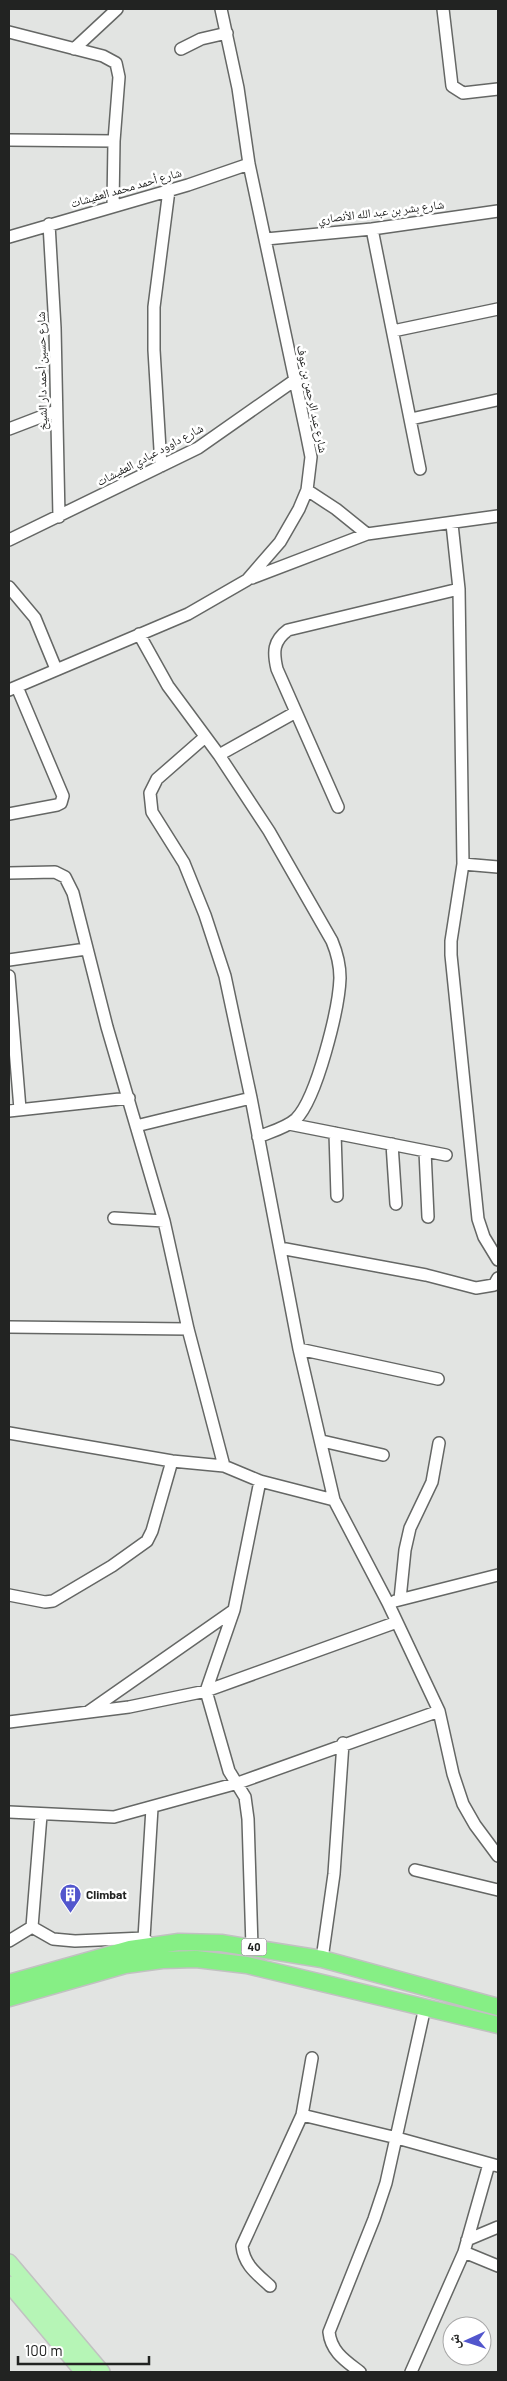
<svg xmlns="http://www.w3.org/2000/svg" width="507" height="2381" font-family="Barlow,'Noto Naskh Arabic',sans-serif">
	<rect width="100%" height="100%" fill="#e2e4e2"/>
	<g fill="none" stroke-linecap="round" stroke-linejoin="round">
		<defs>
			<path id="minor" d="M443 9 452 86 463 93 498 89
				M9 32 103 56 116 63 119 77 114 141 113 205
				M74 49 117 9
				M181 49 201 39 227 33
				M9 140 114 141
				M49 224 55 328 59 517
				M372 229 420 469
				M9 237 188 185 249 164
				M266 239 372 229 498 211
				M393 331 498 309
				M411 419 497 400
				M9 429 56 411
				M161 466 154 350V307L169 190
				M307 490 336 509 367 534
				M452 524 459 589 463 864 451 941V955L478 1219 484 1237 498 1260
				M9 540 198 448 295 380
				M252 578 367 534 498 516
				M9 587 35 618 56 669
				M139 634 168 686 219 755 269 831 332 941C337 953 340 965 340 978 339 1008 317 1098 296 1119 286 1128 270 1132 258 1137
				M9 690 188 614 247 580 280 542 299 509 307 490 311 457 306 432 249 164 238 88 221 9
				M205 737 157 779 150 793 152 812 184 863 205 915 225 976 251 1098 299 1349 334 1500 388 1603 439 1711 453 1774 463 1804 475 1825 498 1856
				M219 755 296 712
				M338 807 277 669C273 652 273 641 288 630L459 589
				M9 814 57 805 61 803 63 796 17 687
				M463 864 498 867
				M9 873 55 872 65 877 73 893 107 1027 164 1221 188 1329 224 1466
				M9 960 86 949
				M9 976 20 1109
				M9 1111 129 1098
				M289 1124 446 1155
				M136 1126 251 1098
				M335 1133 337 1196
				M392 1144 396 1204
				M425 1151 428 1217
				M114 1218 164 1221
				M280 1248 426 1275 476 1288 494 1285 498 1278
				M9 1327 188 1329
				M299 1349 438 1379
				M9 1433 172 1461 224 1466 260 1481 334 1500
				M322 1441 383 1455
				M9 1595 45 1602 53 1601 112 1566 147 1541 152 1531 172 1461
				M400 1599 405 1550 410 1528 432 1482 439 1443
				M395 1601 498 1575
				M88 1712 234 1610
				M9 1722 129 1707 206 1691 397 1622
				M9 1812 114 1817 238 1783 439 1711
				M415 1870 498 1890
				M32 1927 53 1939 75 1941 144 1938
				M9 1941 32 1927 41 1815
				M151 1945 144 1938 152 1808
				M252 1947 248 1819 245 1797 229 1771 206 1691 234 1610 260 1481
				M322 1959 334 1874 343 1743
				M302 2115 397 2138 498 2166
				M467 2240 498 2227
				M464 2252 498 2266
				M270 2286C257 2274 244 2265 242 2246L302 2115 312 2058
				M360 2372C346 2361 331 2352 329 2332L374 2219 386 2183 425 2007
				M411 2372 464 2252 489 2164"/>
			<path id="major" d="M9 2262 102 2372
				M9 2284 83 2372"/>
			<path id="highway" d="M9 1983 130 1949 179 1942 221 1943 322 1959 498 2007
				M9 1998 125 1965 162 1960 196 1959 247 1965 498 2025"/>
		</defs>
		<!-- minor casing -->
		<use href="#minor" stroke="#656765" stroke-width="14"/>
		<!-- major casing -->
		<use href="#major" stroke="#c1c1c1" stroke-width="18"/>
		<!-- highway casing -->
		<use href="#highway" stroke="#c1c1c1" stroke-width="19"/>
		<!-- minor -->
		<use href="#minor" stroke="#fff" stroke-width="11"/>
		<!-- major -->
		<use href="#major" stroke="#b6f5b6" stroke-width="15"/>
		<!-- highway -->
		<use href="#highway" stroke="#86ef85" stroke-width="16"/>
	</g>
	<!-- icons -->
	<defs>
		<symbol id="building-pin" viewBox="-11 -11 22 30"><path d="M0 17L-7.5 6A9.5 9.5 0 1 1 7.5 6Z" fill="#5256cd" stroke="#fff"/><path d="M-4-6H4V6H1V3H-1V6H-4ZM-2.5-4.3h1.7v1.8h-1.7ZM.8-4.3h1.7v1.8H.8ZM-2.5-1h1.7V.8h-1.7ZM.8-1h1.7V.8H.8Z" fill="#fff"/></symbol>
	</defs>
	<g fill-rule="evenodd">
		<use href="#building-pin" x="58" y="1882" width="25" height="34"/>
	</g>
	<g text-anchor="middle" stroke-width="5" stroke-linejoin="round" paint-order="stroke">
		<!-- shield labels -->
		<rect fill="#fff" stroke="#646564" stroke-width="1" x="241.5" y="1938.5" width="25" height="17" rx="4"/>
		<g font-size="11" font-weight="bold" fill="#222322">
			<text x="254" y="1951">40</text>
		</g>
		<!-- street labels -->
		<g font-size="12" fill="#222322" stroke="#fff">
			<text transform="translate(126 188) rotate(-16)" y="4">شارع أحمد محمد العفيشات</text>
			<text transform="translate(381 212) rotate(-7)" y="4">شارع بشر بن عبد الله الأنصاري</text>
			<text transform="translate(42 371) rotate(-91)" y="4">شارع حسين أحمد دار الشيخ</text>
			<text transform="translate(312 399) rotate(78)" y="4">شارع عبد الرحمن بن عوف</text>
			<text transform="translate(150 455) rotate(-28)" y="4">شارع داوود عبادي العفيشات</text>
		</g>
		<!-- poi labels -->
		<g font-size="12" font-weight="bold" fill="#222322" stroke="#fff" text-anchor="start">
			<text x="86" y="1899">Climbat</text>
		</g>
	</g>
	<!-- border -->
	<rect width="507" height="2381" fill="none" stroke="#222322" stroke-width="20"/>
	<!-- north arrow -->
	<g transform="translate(467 2341) rotate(267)"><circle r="24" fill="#ffffff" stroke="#a7a7a7"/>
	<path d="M0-4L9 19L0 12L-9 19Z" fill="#5256cd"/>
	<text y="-8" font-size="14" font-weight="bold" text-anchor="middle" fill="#222322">ش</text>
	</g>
	<!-- scale -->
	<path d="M18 2356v8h131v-8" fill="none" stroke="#222322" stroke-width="2.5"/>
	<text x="25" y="2356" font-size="15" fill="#222322" stroke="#ffffff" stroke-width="4" paint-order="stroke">100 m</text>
</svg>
